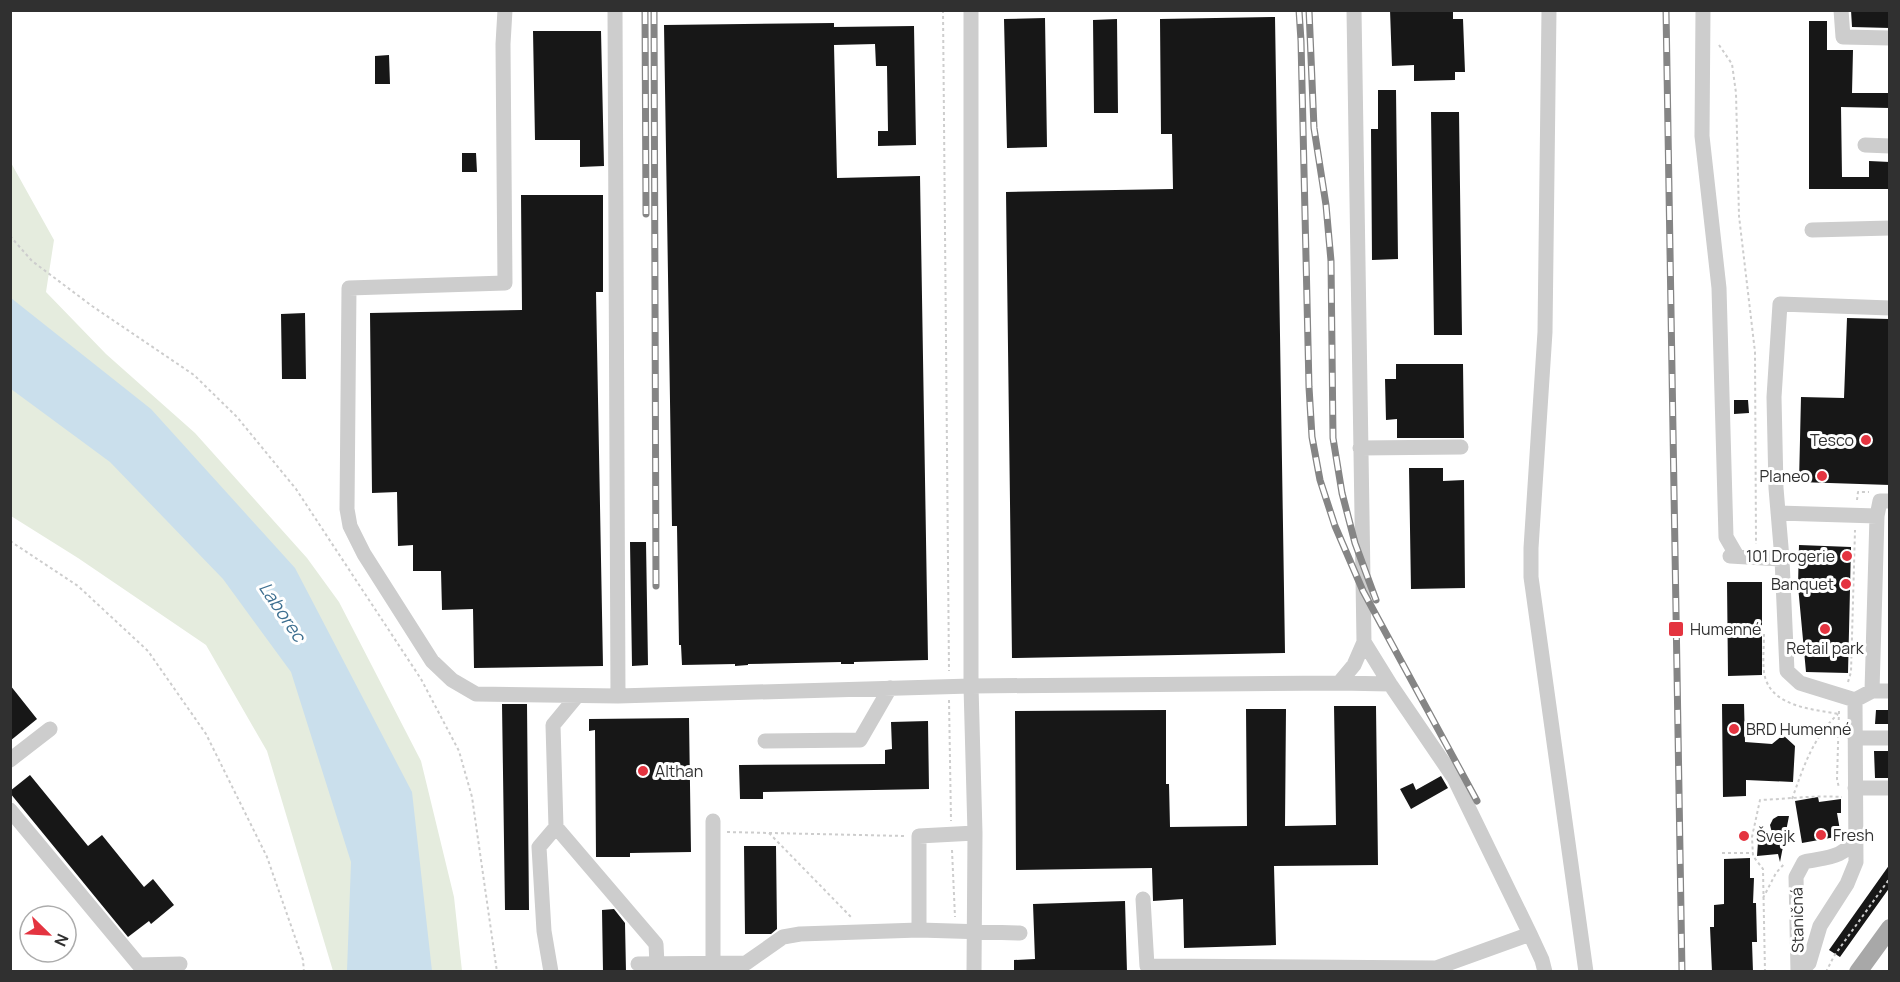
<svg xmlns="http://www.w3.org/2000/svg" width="1900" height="982" font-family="Manrope,sans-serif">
	<rect width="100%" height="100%" fill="#fff"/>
	<!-- green -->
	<path fill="#e5ecde" d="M10 161 54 240 46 292 106 354 195 433 307 558 339 602 421 761 454 897 462 971H333L267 751 206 645 78 558 11 516Z"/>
	<!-- water -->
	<path fill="#cadfec" d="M11 298 151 409 295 568 412 792 432 971H347L351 862 291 672 223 579 110 462 11 389Z"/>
	<!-- building -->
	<path fill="#171717" d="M1390 10H1453V19H1463L1465 72H1455V80L1414 81V65L1392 66Z
		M1851 10H1890V28L1852 27Z
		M1275 17 1285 653 1012 658 1006 192 1173 189 1172 134H1161L1160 19Z
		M1045 18 1047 147 1007 148 1004 19Z
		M1117 19 1118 113H1094L1093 20Z
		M1809 21H1827V50H1853L1852 93H1890V108L1841 107 1842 177H1869V161L1890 162V189H1809Z
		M834 23V27L914 26 916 145 878 146V131H888L887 66H876L875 44 834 45 837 178 920 176 928 660 854 662V664H841V662L748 664V665L735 666V664L682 665 681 645H679L677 526H672L664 25Z
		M533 31H601L604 166 580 167V140H535Z
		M389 55 390 84H375V56Z
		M1378 90H1396L1398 259 1372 260 1371 129H1378Z
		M1431 112H1459L1462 335H1434Z
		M462 153H476L477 172H462Z
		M521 195H603V292H596L603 666 474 668 473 609 442 610 441 571H413V545L398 546 397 492 372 493 370 313 522 310Z
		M305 313 306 379H282L281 314Z
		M1847 318 1890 319V485L1799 482 1801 397 1844 398Z
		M1396 364H1463L1464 438H1397V419L1386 420 1385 379H1396Z
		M1734 400H1748L1749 413 1734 414Z
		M1409 468H1443V481L1464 480 1465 588 1411 589Z
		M630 542H646L648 665 632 666Z
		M1799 545 1851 547 1848 673 1806 672 1798 586Z
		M1727 582H1762V675L1728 676Z
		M10 685 37 719 10 741Z
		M502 704H527L529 910H505Z
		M1722 704H1744L1745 742 1772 744 1783 735 1795 746 1793 782 1746 780V796L1723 797Z
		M1334 706H1376L1378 865 1274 866 1276 945 1184 948 1183 899 1153 901 1152 868 1016 870 1015 711 1166 710V784H1169L1170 827 1247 826 1246 709H1286L1285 826 1336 825Z
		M1876 710H1890V724H1875Z
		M689 718 691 852 630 853V857H596L595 730 589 731V719Z
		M928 721 929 789 763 792V799H740L739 765 885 764V750L892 749 891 722Z
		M1874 751H1890V778H1875Z
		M30 775 88 846 102 835 144 887 153 879 174 905 151 924 149 921 128 937 10 793V791Z
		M1441 776 1448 788 1411 809 1400 789 1413 783 1416 790Z
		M1818 797 1819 802 1841 799V813H1837L1841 836 1802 843 1795 801Z
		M1778 816H1789L1780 862 1778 854 1757 856 1758 842 1774 841 1770 825 1773 819Z
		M744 846H776L777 929 771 934H745Z
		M1750 858V878H1754L1753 903H1756L1757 942H1752L1753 972H1712L1710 927H1714V905L1724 904V859Z
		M1890 864V887L1840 957 1829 950Z
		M1125 901 1127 972H1014V960L1035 959 1033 904Z
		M614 909 625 923 626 972H603L602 910Z"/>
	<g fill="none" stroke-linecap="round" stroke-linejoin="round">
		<!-- path -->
		<path stroke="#cdcdcd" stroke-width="2" stroke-dasharray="3 3" stroke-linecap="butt" d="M943 10 949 671
			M1719 45 1732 64 1736 93 1739 216 1755 352 1756 544
			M10 236 32 261 92 306 194 375 237 417 296 489 421 679 459 751 472 797 497 972
			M1857 500 1858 492H1869
			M10 541 78 586 148 651 206 734 267 857 303 960 304 972
			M1764 634C1764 646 1762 667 1765 677 1773 707 1813 709 1838 714
			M1848 682 1851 672 1855 530
			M949 700 951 821
			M1839 711 1837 779 1839 788
			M1792 799C1804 766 1812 739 1838 714
			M727 832 904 836
			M769 833 851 917
			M952 850 955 917
			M1722 853H1753
			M1763 898 1776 873 1785 863
			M1765 972 1763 869 1753 856 1752 837 1760 800C1788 799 1814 795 1842 797
			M1826 972 1834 956 1890 878"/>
		<!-- minor -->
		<path stroke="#cdcdcd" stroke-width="15" d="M505 10 503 44 505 283 349 288 347 509 350 526 364 554 432 661 452 680 476 694 618 696 971 686 1339 683 1390 684
			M615 10 618 696
			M971 10V686L975 833 974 972
			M1354 10 1364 642 1390 684 1454 778 1530 934 1542 960 1545 972
			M1549 10 1545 332 1531 548V577L1586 972
			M1703 10 1702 136 1719 288 1726 537 1737 556
			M1841 10 1843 37 1890 38
			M1865 145 1890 146
			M1812 230 1890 228
			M1890 308 1780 304 1774 397 1776 488 1782 559 1787 671 1800 683 1855 700 1872 691H1890
			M1360 448 1461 447
			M1778 513 1877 516
			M1730 556 1782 559
			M1339 683 1354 665 1364 642
			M1872 691 1877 516 1880 501H1890
			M577 696 553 725 556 827 656 944 657 964
			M1855 738H1890
			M765 741 860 740 890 688
			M10 760 50 729
			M1855 788H1890
			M10 810 139 965 180 964
			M713 821V964
			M1143 899 1147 966 1436 968 1530 934
			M919 930V836L975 833
			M638 964 746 963 783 937 800 934 919 930 1020 933
			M551 972 544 931 539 847 556 827
			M1798 972 1796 877 1804 862C1827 857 1844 859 1857 836
			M1800 972 1809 963 1820 926 1847 884 1856 862 1855 700"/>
		<!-- major -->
		<path stroke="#a8a8a8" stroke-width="18" d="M1858 972 1890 928"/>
		<defs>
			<path id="rail" d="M645 10 646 214
				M654 10 656 586
				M1299 10 1301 41 1309 387 1312 437 1320 480 1335 526 1363 591 1477 801
				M1309 10 1314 128 1326 205 1331 261 1333 438 1342 493 1355 543 1376 600
				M1666 10 1682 972"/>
		</defs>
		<!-- rail casing -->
		<use href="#rail" stroke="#858585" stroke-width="7"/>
		<!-- rail -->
		<use href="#rail" stroke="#fff" stroke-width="4.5" stroke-dasharray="14" stroke-linecap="butt"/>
	</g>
	<!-- markers -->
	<g fill="#e43440" stroke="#fff" stroke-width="2">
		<circle cx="1866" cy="440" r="6"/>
		<circle cx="1822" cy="476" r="6"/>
		<circle cx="1847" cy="556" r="6"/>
		<circle cx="1846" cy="584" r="6"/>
		<rect x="1668" y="621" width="16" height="16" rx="3"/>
		<circle cx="1825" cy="629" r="6"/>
		<circle cx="1734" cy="729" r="6"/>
		<circle cx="643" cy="771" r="6"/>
		<circle cx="1821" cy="835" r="6"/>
		<circle cx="1744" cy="836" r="6"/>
	</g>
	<g text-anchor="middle" stroke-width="6" stroke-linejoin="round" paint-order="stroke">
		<!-- poi labels -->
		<g font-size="16" fill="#303030" stroke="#fff" text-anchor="start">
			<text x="1854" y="446" text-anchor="end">Tesco</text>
			<text x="1810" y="482" text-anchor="end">Planeo</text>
			<text x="1835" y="562" text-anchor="end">101 Drogerie</text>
			<text x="1834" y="590" text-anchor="end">Banquet</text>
			<text x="1690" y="635">Humenné</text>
			<text x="1825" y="654" text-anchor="middle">Retail park</text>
			<text x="1746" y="735">BRD Humenné</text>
			<text x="655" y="777">Althan</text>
			<text x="1833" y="841">Fresh</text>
			<text x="1756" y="842">Švejk</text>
		</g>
		<!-- street labels -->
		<g font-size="16" fill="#303030" stroke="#fff">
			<text transform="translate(1797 920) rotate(-91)" y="6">Staničná</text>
		</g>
		<!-- water labels -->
		<g font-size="18" font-style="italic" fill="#3e7091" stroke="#fff">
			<text transform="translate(282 612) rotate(56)" y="6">Laborec</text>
		</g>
	</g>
	<!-- border -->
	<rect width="1900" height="982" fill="none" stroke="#303030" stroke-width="24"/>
	<!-- north arrow -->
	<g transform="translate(48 934) rotate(114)"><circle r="28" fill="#ffffff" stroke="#acacac" stroke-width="1.5"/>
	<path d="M0-4.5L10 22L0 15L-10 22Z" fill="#e43440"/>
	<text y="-9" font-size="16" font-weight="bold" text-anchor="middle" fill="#303030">N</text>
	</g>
</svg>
